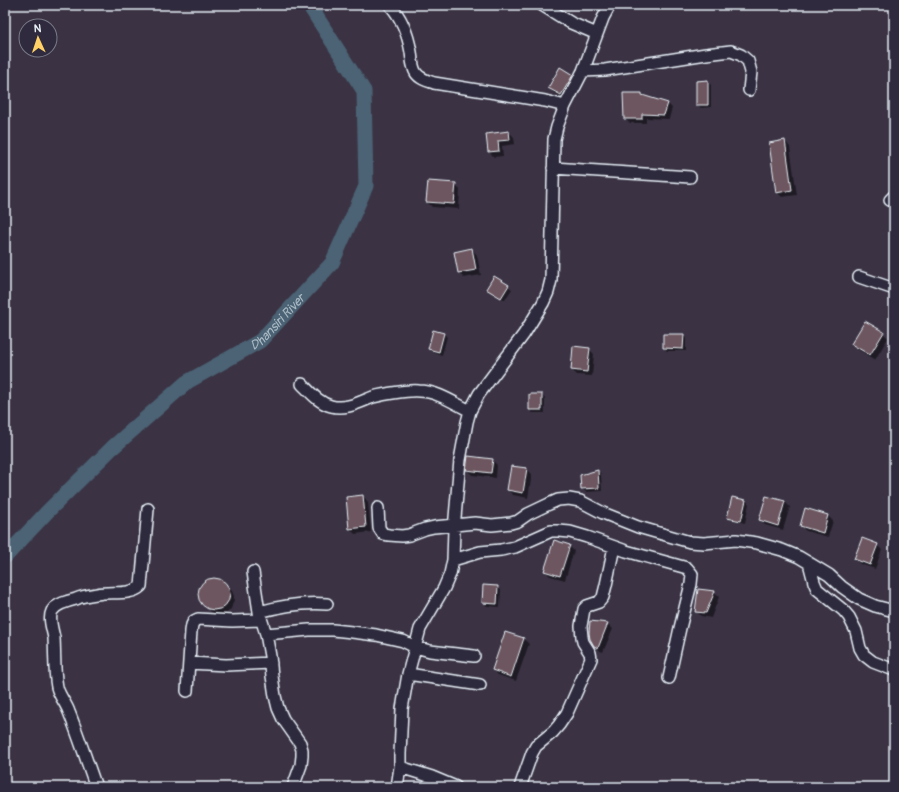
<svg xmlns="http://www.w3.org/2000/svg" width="899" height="792" font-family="Pangolin,sans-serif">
	<rect width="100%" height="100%" fill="#3b3344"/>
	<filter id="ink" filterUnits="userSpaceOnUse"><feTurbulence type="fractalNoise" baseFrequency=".025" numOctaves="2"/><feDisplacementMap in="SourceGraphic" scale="8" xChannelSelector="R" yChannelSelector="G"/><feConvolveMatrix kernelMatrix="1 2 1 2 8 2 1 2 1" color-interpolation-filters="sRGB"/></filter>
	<g filter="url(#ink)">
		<!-- shadow -->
		<path fill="#0007" d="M572 75 577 80 566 100 554 93 549 88Z
			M707 81 711 85V107L701 108 697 104Z
			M641 94 644 97 667 103 672 108 669 119 646 118V123H630L625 119Z
			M509 132 514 137 515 144 502 146 503 156 494 157 489 152 487 134Z
			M785 141 790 147 797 195 782 197 777 192Z
			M455 184 460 189 459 209 432 207 427 202Z
			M472 249 477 255 481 275 464 278 459 273Z
			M508 286 512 289 505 300 491 292Z
			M883 333 888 338 875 360 857 349 852 344Z
			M444 334 447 337 442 355 432 352 429 349Z
			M683 335 686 338V351H667L664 348Z
			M589 349 594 354 592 376 577 375 572 370Z
			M542 395 545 399V413H533L530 410Z
			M492 460 497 465 496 478 472 475 467 470Z
			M527 469 532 474 528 498 513 495 508 490Z
			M598 471 601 474 602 491 586 492 582 489Z
			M363 496 368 502 371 532 355 534 349 528Z
			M767 497 785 502 790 507 783 530 765 525 760 520Z
			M746 500 749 504 745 523 732 520 729 517Z
			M828 516 833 521 828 537 806 531 801 526Z
			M877 545 882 550 875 569 860 564 855 559Z
			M569 546 574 551 565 580 550 576 545 571Z
			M209 580H218L223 582 232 591 234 596V600L231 609 227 613 223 614 218 615 213 613 203 605 200 601 199 596V591L202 586 205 583Z
			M498 587 501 590 500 607 487 606 484 603Z
			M714 592 719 597 711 618 701 616 696 611Z
			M591 622 608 624 613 629 603 652 600 651 595 645Z
			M524 639 529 644 516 681 498 675 493 670Z"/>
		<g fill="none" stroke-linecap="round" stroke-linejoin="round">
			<!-- river -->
			<path stroke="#4b6474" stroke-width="15" id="s1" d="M5 557 48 511 112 448 187 382 260 341 332 263 366 186 364 91 309 5"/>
		</g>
		<!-- building -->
		<path fill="#6d565e" stroke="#e8f1f8" d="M560 67 573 75 561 95 548 88Z
			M708 80V105H696V81Z
			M623 93H642V95L668 103 664 115 642 114V119H624Z
			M509 131 510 140 498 141 499 151 488 152 486 134Z
			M785 140 792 190 776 193 769 143Z
			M428 181 456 183 454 204 426 202Z
			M472 248 476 270 458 273 454 252Z
			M494 276 509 285 501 298 486 289Z
			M865 321 884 332 870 355 851 344Z
			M433 330 444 333 439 352 428 349Z
			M663 334H684L683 349 663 348Z
			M573 346 590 348 587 372 571 370Z
			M529 394H542V410H529Z
			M468 456 493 459 491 473 466 470Z
			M511 466 527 468 523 493 507 490Z
			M598 470 599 488 581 489 580 475Z
			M363 495 366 527 349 529 346 497Z
			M766 496 785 501 778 526 759 520Z
			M732 497 746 500 741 521 727 518Z
			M805 508 828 515 823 533 800 526Z
			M862 538 878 544 870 565 854 559Z
			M554 540 570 545 560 576 544 571Z
			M198 594a16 16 0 1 1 32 0a16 16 0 1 1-32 0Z
			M483 585 498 586 497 604 482 603Z
			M698 589 715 591 706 613 695 612Z
			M590 621 608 623 598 648 594 646 590 639 589 633Z
			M505 632 524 638 511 677 492 670Z"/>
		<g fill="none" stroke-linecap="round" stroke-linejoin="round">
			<defs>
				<path id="minor" d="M390 5C402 18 408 35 411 52 412 59 412 67 416 73 420 79 428 81 434 83L545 101 565 106
					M542 5 571 23 597 34
					M583 71 605 70 706 54 731 51 741 55 748 61 751 72 749 90
					M553 168 690 177
					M890 200 894 196
					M859 277 894 289
					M302 384C311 393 319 403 331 406 346 410 360 402 373 397 384 394 408 390 419 391 437 391 454 403 470 411
					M378 508 379 528 383 534 389 535 402 536 409 535 425 529 434 527 475 523 492 525 511 523 518 521 528 514 549 504 558 500 569 499 580 501 603 513 638 527 690 542 704 543 736 540 757 543 782 550 799 557 829 575 842 587 859 599 875 606 894 611
					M453 560 480 552 501 550 515 547 551 531H559L570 532 587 537 626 551 687 568 692 574 691 584 680 628 669 678
					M809 563 814 582 817 589 843 610 849 617 856 631 860 648 864 655 873 662 894 670
					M253 572 259 612 266 634 270 656 272 676 275 696 278 708 283 719 300 743 302 750V756L301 765 293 787
					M259 612C281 606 303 602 327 604
					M266 634 309 630H333L352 632 376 635 403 641 415 647 430 651 474 656
					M189 663 226 665 271 663
					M408 674 480 685
					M187 691 191 631 192 625 194 621 198 619 232 621 261 620
					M400 767 432 777 456 787
					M96 787C87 762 79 737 69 712 66 703 59 696 57 687 54 671 55 655 54 638 53 631 48 619 52 611 56 604 68 601 76 599 82 596 90 595 97 594 110 591 131 596 141 586L148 509
					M397 787 400 767V754L402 709 408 674 420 629 444 588 450 574 453 560 454 529 460 460 467 422 470 411 479 394 524 334 543 303 548 292 551 280 554 139 557 127 565 106 583 71 603 18 610 5
					M520 787 532 753 536 746 553 732 559 725 567 713 591 659 590 653 583 642 582 637 581 626 584 609 587 606 599 602 603 597 606 585 614 547"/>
			</defs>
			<!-- minor casing -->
			<use href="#minor" stroke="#e8f1f8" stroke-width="14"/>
			<!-- minor -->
			<use href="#minor" stroke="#2f2a3d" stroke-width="11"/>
		</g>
	</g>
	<g text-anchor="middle" stroke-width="3" stroke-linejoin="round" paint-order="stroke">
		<!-- water labels -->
		<g font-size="13" font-style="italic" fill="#a9b9c3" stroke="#2f2a3d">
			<text dy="5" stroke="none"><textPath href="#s1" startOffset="362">Dhansiri River</textPath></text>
		</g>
	</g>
	<!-- margin -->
	<rect width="899" height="792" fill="none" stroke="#2f2a3d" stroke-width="20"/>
	<rect x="10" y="10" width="879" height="772" fill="none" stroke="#e8f1f8" stroke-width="1.5" filter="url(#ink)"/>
	<!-- north arrow -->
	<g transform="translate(38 38) rotate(357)"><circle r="19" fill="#2f2a3d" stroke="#797a88"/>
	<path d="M0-3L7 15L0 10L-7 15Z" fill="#ffd166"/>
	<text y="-6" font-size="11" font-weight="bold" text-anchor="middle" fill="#e8f1f8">N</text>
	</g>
</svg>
